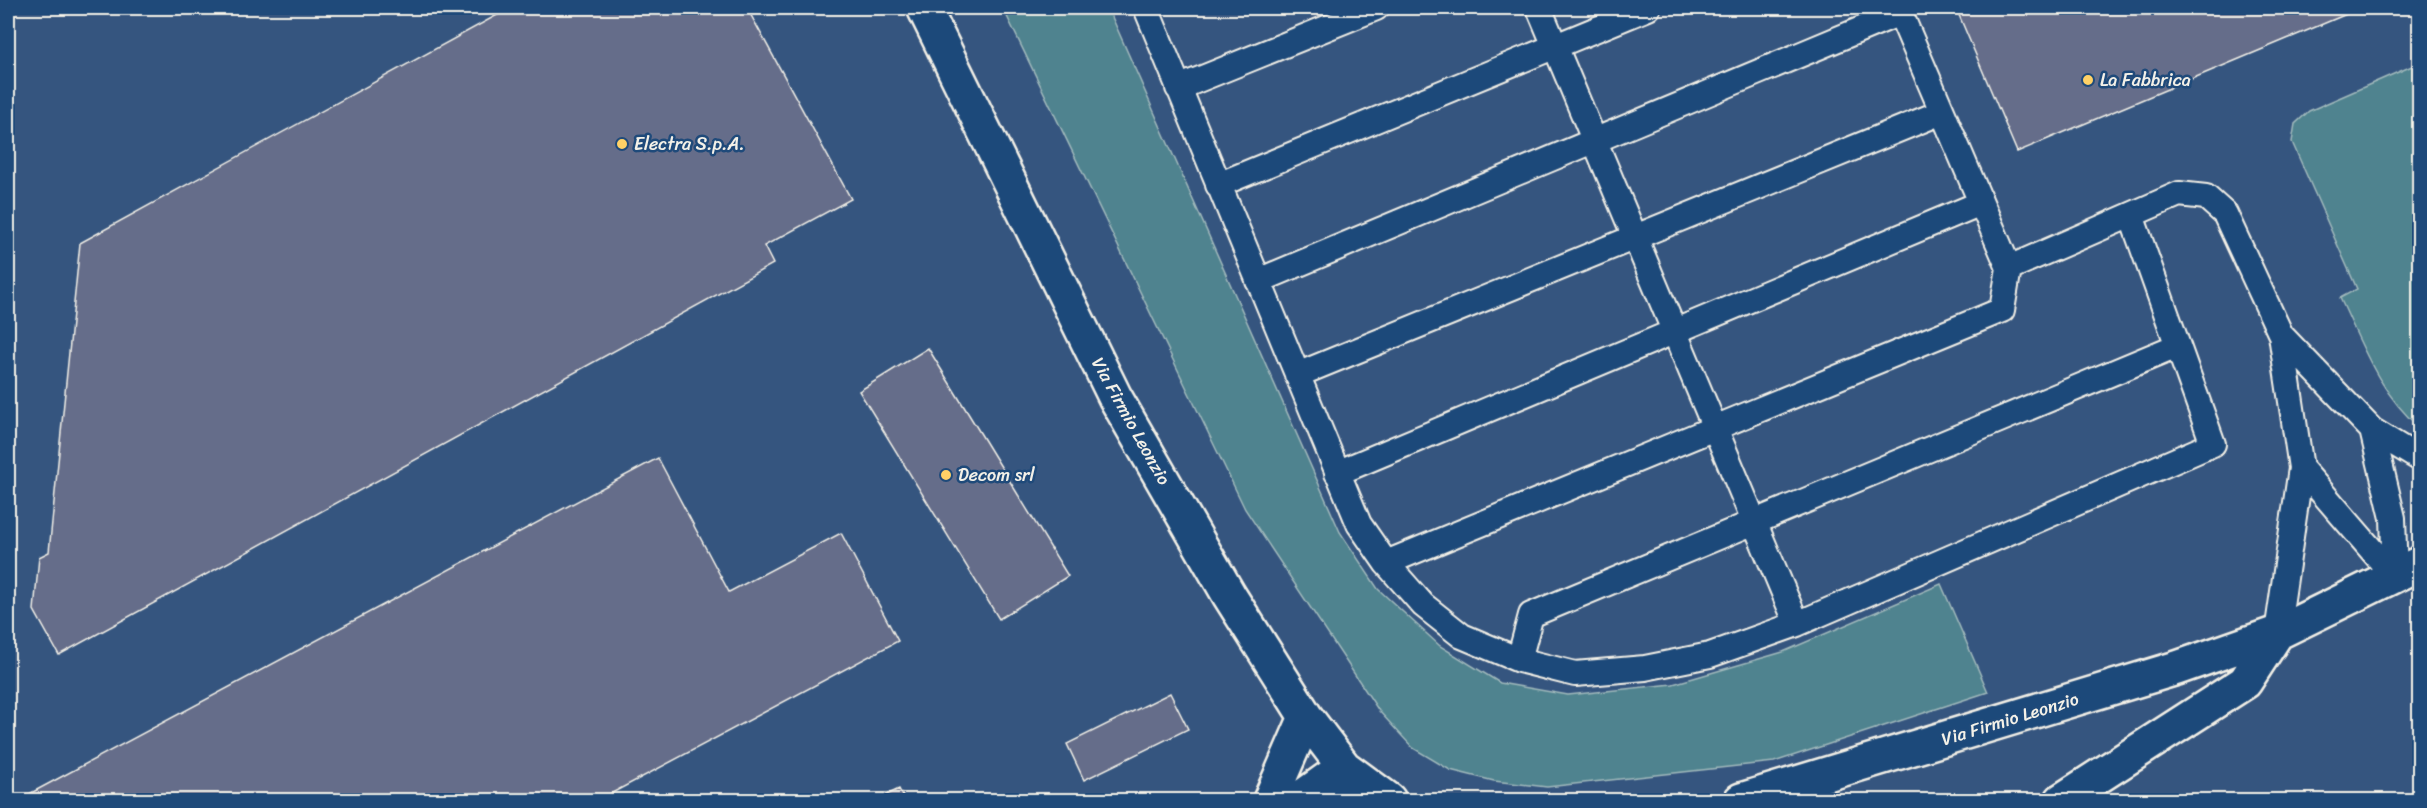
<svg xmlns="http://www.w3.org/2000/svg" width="2427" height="808" font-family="Sriracha,sans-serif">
	<rect width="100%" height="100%" fill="#1f4a7a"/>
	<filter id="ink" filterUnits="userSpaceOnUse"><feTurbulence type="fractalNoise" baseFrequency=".0167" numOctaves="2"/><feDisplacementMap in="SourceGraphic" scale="12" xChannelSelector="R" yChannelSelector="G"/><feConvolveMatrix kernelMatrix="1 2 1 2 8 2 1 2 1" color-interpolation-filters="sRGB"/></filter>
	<g filter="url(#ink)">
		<!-- built -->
		<path fill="#34547f" d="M8 8H2419V800H8Z"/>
		<!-- green -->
		<path fill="#4f838f" stroke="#a2babc" stroke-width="1.5" d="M1003 8H1108L1340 532 1378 589 1440 646 1500 683 1568 695 1673 684 1783 652 1941 584 1988 692 1774 762 1547 787 1494 781 1450 770 1413 748 1379 711 1245 509Z
			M2419 63V427C2379 393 2362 344 2340 298L2357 289 2292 142 2295 124 2309 111Z"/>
		<!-- building -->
		<path fill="#656d8a" stroke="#f4f1e8" stroke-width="1.5" d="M510 8H747L851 199 764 246 773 264 59 655 34 610 39 557 49 552 80 243Z
			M1956 8H2361L2017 152Z
			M928 348 1068 576 999 619 859 391Z
			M658 458 729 592 841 533 898 641 599 800H18Z
			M1170 693 1188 729 1084 780 1067 744Z
			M899 789 905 800H876Z"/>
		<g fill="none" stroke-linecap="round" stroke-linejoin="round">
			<defs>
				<path id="service" d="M1146 8 1359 524 1386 563 1423 605 1462 636 1519 660 1575 674 1645 668 1710 655 1797 624 2213 444 2131 215
					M1539 8 1797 624
					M1178 88 1376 8
					M1218 185 1648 8
					M2009 268 2179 194 2206 197 2225 214 2281 335 2301 468 2277 633
					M1258 281 1900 13
					M2281 335 2372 430 2420 459
					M1297 375 1942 112
					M2372 430 2393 518 2395 577
					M2301 468 2395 577
					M1337 473 1981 203
					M1386 563 2002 310 2009 268 1898 8
					M1519 660 1531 615 2177 346"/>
				<path id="minor" d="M924 8 1115 397 1229 595 1306 717 1344 767 1389 800
					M1270 800 1306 717
					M1298 800 1344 767
					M1343 800 1344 767
					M1741 800 2177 668 2277 633 2420 563
					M2062 800 2245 682 2277 633"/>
			</defs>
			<!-- service casing -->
			<use href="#service" stroke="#f4f1e8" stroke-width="28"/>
			<!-- minor casing -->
			<use href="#minor" stroke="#f4f1e8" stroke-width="38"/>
			<!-- service -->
			<use href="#service" stroke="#1f4a7a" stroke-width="24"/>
			<!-- minor -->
			<use href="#minor" stroke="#1f4a7a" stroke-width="33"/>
		</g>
	</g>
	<!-- markers -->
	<g fill="#ffd166" stroke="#1f4a7a" stroke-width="2">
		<circle cx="2088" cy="80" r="6"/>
		<circle cx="622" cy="144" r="6"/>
		<circle cx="946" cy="475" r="6"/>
	</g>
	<g text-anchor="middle" stroke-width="5" stroke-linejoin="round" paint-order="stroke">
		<!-- poi labels -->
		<g font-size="18" fill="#f4f1e8" stroke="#1f4a7a" text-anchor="start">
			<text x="2100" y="86">La Fabbrica</text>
			<text x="634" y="150">Electra S.p.A.</text>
			<text x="958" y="481">Decom srl</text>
		</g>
		<!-- street labels -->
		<g font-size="18" fill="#f4f1e8" stroke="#1f4a7a">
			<text transform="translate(1131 421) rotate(61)" y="6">Via Firmio Leonzio</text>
			<text transform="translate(2010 719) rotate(-17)" y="6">Via Firmio Leonzio</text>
		</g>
	</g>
	<!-- margin -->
	<rect width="2427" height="808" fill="none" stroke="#1f4a7a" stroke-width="30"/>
	<rect x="15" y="15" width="2397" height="778" fill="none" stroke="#f4f1e8" stroke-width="2" filter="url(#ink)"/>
</svg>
